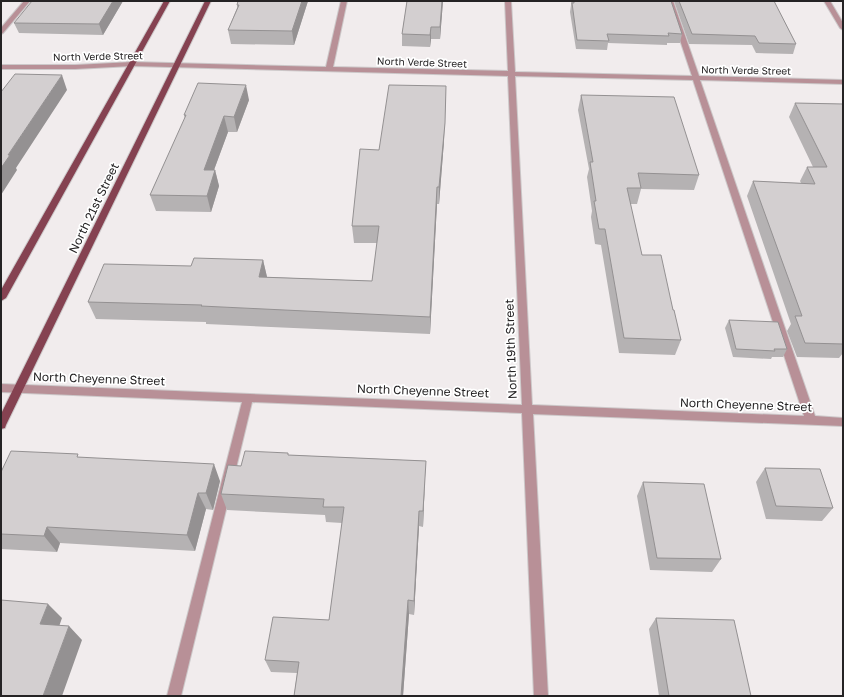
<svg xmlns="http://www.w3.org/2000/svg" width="844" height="697" font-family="'Golos Text',sans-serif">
	<rect width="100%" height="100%" fill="#f1eced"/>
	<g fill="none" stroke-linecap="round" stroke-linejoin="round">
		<defs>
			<path id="minor" d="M24 1H30L3 33 1 34V28Z
				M341 1H347L333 67 508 71 505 1H511L515 72 692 76 667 1H673L699 76 843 80V84L700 80 815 416 843 418V426L533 414 548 696H534L522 413 252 402 181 696H167L242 402 1 392V384L522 405 508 76 132 66 75 69H1V65H75L132 62 326 67ZM515 76 693 80 804 416 532 405Z
				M824 1H830L843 23V30L840 28Z"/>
			<path id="major" d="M164 1H170L6 298 1 301V290Z
				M205 1H211L6 425 5 428 1 429V414Z"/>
		</defs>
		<!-- minor casing -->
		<use href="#minor" stroke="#ccc8c9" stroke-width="2"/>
		<!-- major casing -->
		<use href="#major" stroke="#ccc8c9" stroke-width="2"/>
		<!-- minor -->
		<use href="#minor" fill="#b89097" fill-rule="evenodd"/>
		<!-- major -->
		<use href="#major" fill="#854251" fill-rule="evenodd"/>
	</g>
	<!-- wall -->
	<path fill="#b5b2b3" d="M123 1 103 35 19 33 14 23Z
		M308 1 294 45 231 44 228 30 237 8V5Z
		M407 1H443L440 39H431L430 47 402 46V34Z
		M571 1H671L682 34 680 43H667V45L608 43 607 50 576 49 570 12 571 5Z
		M674 1H774L796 44 793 54 756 53 752 45 689 44Z
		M581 95 699 175 694 190 641 189 637 204H630L642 255 673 310 681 340 675 355 619 353 601 245 595 244 591 217 592 211 587 177 589 169 578 110Z
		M249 100 237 132H228L214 170H215L219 186 211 212 156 211 150 195 185 119 184 115Z
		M795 103 843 104V353L839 358 797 357 787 331 791 324 747 196 753 181 801 183 800 181 807 167H813L789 117Z
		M444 141 439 204H437L430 334 206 324V322L96 319 88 302 191 266 263 260 267 277 372 281 377 243H354L352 226 379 150Z
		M729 320 787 349 783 357H772L771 359 733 357 725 328Z
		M289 455 426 461 425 477 423 527 419 526 414 615 409 614 403 696H294L297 673 271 672 265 660 329 620 342 523 326 522 325 515 227 510 221 494 241 466Z
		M79 457 220 481 213 510 206 509 195 551 60 543 57 552 1 549V472Z
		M765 468 833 508 822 521 766 519 756 482Z
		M643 482 721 559 712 572 650 570 637 496Z
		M656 618 751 696H659L649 629Z"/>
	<!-- shaded-wall -->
	<path fill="#949192" d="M113 1H123L103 35 99 24Z
		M302 1H308L294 45 292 31Z
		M442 1H443L440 39V27Z
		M431 27V39L430 47V35Z
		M62 75 67 90 16 168 17 170 1 195V168L8 155Z
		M246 85 249 100 237 132 234 117Z
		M446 86 444 141 439 204V187Z
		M224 116 228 132 208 186 204 170Z
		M215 170 219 186 211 212 207 196Z
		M437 187V204L430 334V317Z
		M263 260 267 277H259Z
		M426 461 425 477 423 527V511Z
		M214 464 220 481 213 510 206 493Z
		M198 493 206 509 195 551 187 535Z
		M419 511V526L414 615V601Z
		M47 527 60 543 57 552 44 536Z
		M408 600 409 614 403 696H401Z
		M48 604 62 618 55 638 40 624Z
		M69 626 82 640 62 696H43Z"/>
	<!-- building -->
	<path fill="#d3cfd0" stroke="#949192" d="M32 1H113L99 24 14 23Z
		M238 1H302L292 31 228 30 239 5H237Z
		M407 1H442L440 27H431L430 35 402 34Z
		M574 1H671L682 34 668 33 669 36 607 34 609 41 577 40 572 3H574Z
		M679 1H774L796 44 759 43 755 36 692 34Z
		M15 74 62 75 8 155H10L1 168V92Z
		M198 83 246 85 234 117 224 116 204 170H215L207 196 150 195 186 115H184Z
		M389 85 446 86 445 123 439 187H437L430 317 201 306 202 305 88 302 104 264 191 266 194 258 263 260 259 277 372 281 379 226H352L360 149 379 150Z
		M581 95 674 97 699 175 638 173 641 188H627L642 255H661L673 310H674L681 340 624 338 605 229H599L594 201H596L590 162H593Z
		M795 103 843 104V344L805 343 795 316H802L753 181 815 184 807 167H827Z
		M729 320 778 322 787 349H774L775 351 736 349Z
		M11 451 78 454 77 457 214 464 206 493H198L187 535 47 527 44 536 1 534V472Z
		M245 451 288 453V455L426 461 423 511H419L414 601 408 600 401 696H294L299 662 265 660 273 617 329 620 344 507H323L324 499 221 494 228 465 241 466Z
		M765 468 820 469 833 508 776 506Z
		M643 482 704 484 721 559 657 558Z
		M1 600 48 604 40 624 69 626 43 696H1Z
		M656 618 734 620 751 696H669Z"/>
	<g text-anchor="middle" stroke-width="3.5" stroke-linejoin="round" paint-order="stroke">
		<!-- far-street labels -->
		<g font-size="10" fill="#252324" stroke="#fff">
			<text transform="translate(98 56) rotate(-1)" y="4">North Verde Street</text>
			<text transform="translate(422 62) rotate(2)" y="4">North Verde Street</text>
			<text transform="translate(746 70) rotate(1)" y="4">North Verde Street</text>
		</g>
		<!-- street labels -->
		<g font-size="12" fill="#252324" stroke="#fff">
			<text transform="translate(94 208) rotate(-64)" y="4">North 21st Street</text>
			<text transform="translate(511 349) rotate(-92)" y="4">North 19th Street</text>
			<text transform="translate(99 379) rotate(2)" y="4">North Cheyenne Street</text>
			<text transform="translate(423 391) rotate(2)" y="4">North Cheyenne Street</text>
			<text transform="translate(746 405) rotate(2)" y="4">North Cheyenne Street</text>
		</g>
	</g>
	<!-- border -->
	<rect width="844" height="697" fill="none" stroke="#252324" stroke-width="4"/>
</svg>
